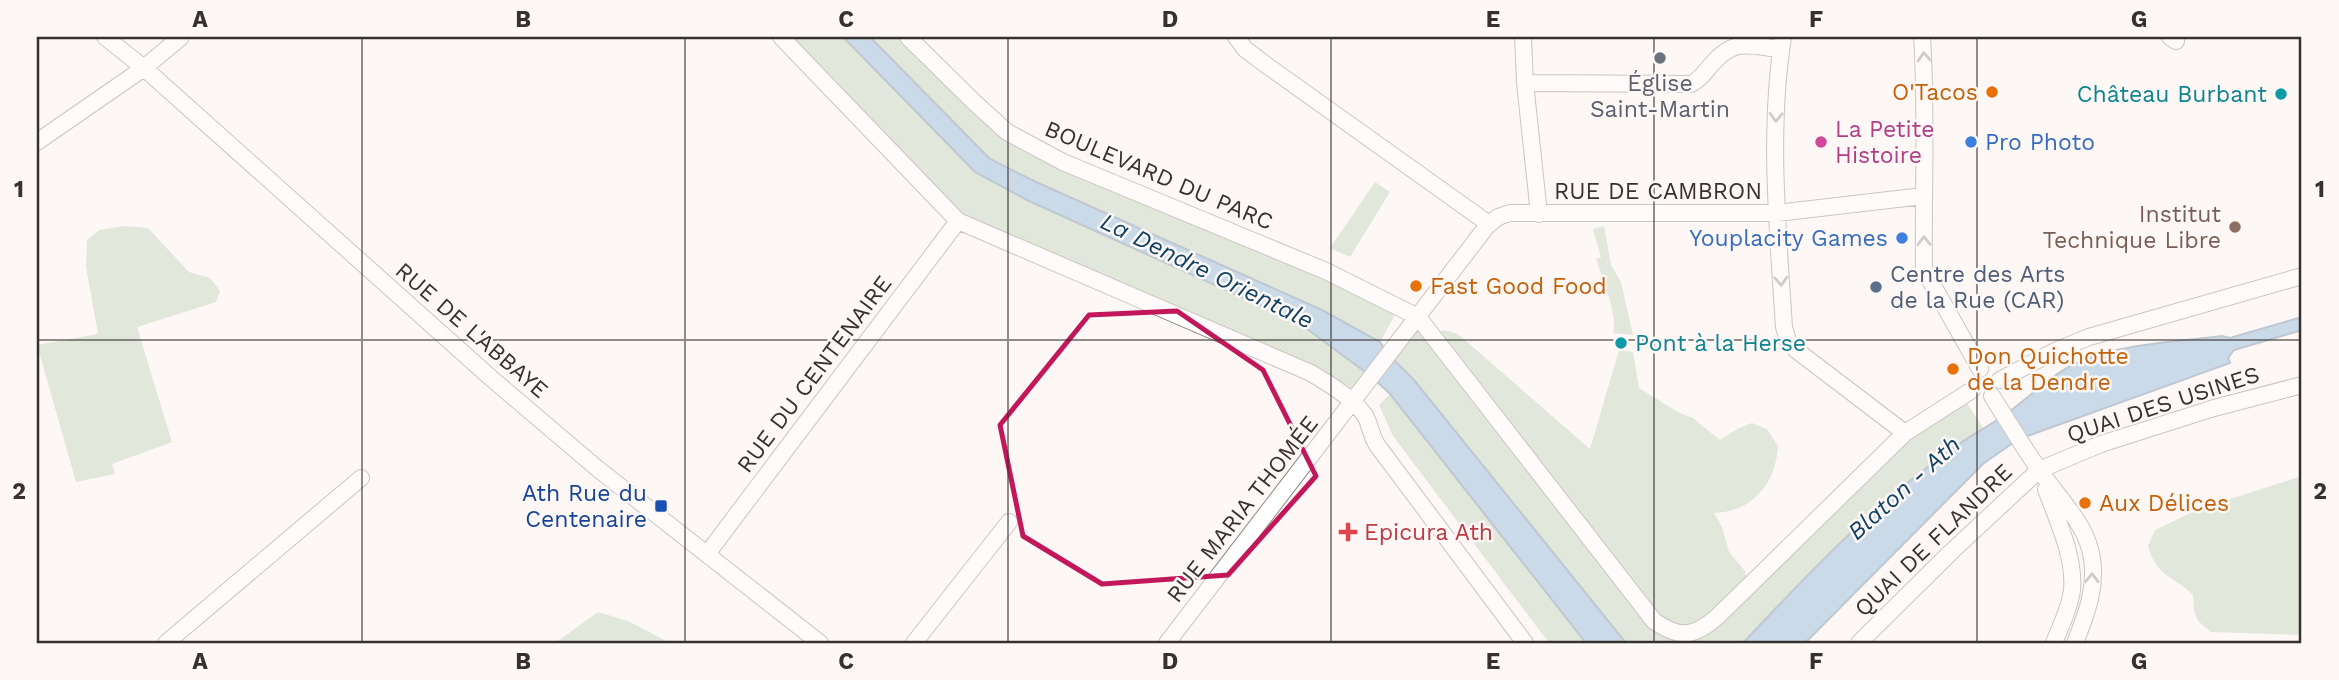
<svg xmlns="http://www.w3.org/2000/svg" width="2339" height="680" font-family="'Work Sans',sans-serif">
	<rect width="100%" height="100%" fill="#fdf8f6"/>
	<!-- green -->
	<path fill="#bfd2b9" d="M782 37H843L975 172 1299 323 1372 377 1353 402 1326 382 958 221Z
		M870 37H903L1003 136 1324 276 1391 309 1394 317 1380 342 1322 310 1036 182 989 159Z
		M1375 182 1390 192 1350 257 1330 248Z
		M125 226 148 228 189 272 210 278 220 291 216 302 137 327 172 442 112 464 115 474 76 482 37 345 98 334 86 267 87 240 99 230Z
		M1604 226 1611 265 1621 282 1633 335 1613 333C1618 313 1602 279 1596 259L1601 257 1593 229Z
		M1417 319 1438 333 1444 330 1458 334 1590 449 1619 350 1633 352 1639 388 1678 412 1693 418 1720 440 1739 428 1752 423 1767 429 1778 446C1776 483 1753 512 1714 513L1722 527 1729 552 1745 571 1748 588 1905 433 1962 396 1984 429C1892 487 1816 565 1743 643H1626L1414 380 1389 355Z
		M1390 394 1567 619 1586 643H1549L1393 436 1379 405Z
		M2302 476V635L2211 632 2198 621 2194 611 2193 595C2173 575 2157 578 2148 546L2155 530 2201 508Z
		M598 612 628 621 670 643H555Z"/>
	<!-- water -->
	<path fill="#8db5d7" stroke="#738da5" stroke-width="2" d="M843 37H870L990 159 1036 182 1322 310 1380 342 1389 355 1414 380 1626 643H1586L1390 394 1372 377 1299 323 1029 201 975 172Z
		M2302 317V330L2234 350 2228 358 2230 363 2019 439 1984 463 1805 643H1743C1806 576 1870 508 1945 454 1963 440 1984 429 2003 416 2031 397 2053 371 2086 359 2128 343 2178 342 2222 336L2230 338Z"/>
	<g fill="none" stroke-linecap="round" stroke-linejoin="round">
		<defs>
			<path id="minor" d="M105 37 144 68 491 378 598 469 820 643
				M781 37 958 221 1311 373C1329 384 1351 397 1364 414 1370 422 1370 434 1377 445L1525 643
				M908 37 974 102 1007 132 1063 162 1326 271 1418 317 1654 621C1680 639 1694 637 1717 617L1905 433 1972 390
				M1236 37 1245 49 1269 67 1489 224
				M1523 37 1525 83 1539 214
				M1783 37C1768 132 1778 231 1784 327L1788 341 1796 350 1905 433
				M1922 37C1927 113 1923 190 1924 267L1926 273 1980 369
				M2170 37 2176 41
				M1525 83 1691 84C1700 80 1705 72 1711 65 1735 37 1748 46 1781 49
				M37 142 144 68 181 37
				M2000 380 2055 351 2089 337 2302 276
				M1992 396C2007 420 2022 445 2038 468 2055 494 2082 519 2090 549 2099 582 2087 613 2075 643
				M2046 489C2057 520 2075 556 2072 590 2070 608 2060 627 2054 643
				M707 554 958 221
				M166 643 361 478
				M914 643 1009 522
				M1167 643 1487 226 1498 217 1510 213H1777L1923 196
				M1859 643 1951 552 2039 470 2101 444 2214 408 2302 385"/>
		</defs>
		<!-- minor casing -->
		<use href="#minor" stroke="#918680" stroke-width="18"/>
		<!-- minor -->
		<use href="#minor" stroke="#fff" stroke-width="16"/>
	</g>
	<!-- one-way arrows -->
	<defs><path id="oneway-chevron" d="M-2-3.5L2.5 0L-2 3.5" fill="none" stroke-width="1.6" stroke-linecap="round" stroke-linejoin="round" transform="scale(1.75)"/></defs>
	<g stroke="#9a9897">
		<use href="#oneway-chevron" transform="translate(1924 57) rotate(-94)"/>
		<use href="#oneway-chevron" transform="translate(1776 117) rotate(92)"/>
		<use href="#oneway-chevron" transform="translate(1924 241) rotate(-91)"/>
		<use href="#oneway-chevron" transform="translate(1781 281) rotate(87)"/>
		<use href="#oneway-chevron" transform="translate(2092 578) rotate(-89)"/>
	</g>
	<!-- marked area -->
	<path d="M0 0H2339V680H0ZM1177 311 1263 370 1316 476 1228 575 1102 584 1023 536 1000 425 1089 315Z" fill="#fdf8f6" fill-opacity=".55" fill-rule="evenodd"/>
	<path fill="none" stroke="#c2185b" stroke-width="5" stroke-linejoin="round" d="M1177 311 1263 370 1316 476 1228 575 1102 584 1023 536 1000 425 1089 315Z"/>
	<!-- grid -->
	<path fill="none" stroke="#36312f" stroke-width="2" stroke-opacity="0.55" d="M362 37V643M685 37V643M1008 37V643M1331 37V643M1654 37V643M1977 37V643M37 340H2302"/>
	<!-- markers -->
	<circle fill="#6b7280" stroke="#fdf8f6" stroke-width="2.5" cx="1660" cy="58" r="7"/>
	<g fill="#e8710a" stroke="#fdf8f6" stroke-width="2.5">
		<circle cx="1992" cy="92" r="7"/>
		<circle cx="1416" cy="286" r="7"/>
		<circle cx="1953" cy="369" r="7"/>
		<circle cx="2085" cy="503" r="7"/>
	</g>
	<g fill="#0f9aa8" stroke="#fdf8f6" stroke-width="2.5">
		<circle cx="2281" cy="94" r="7"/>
		<circle cx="1621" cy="343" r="7"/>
	</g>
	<circle fill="#d1479c" stroke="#fdf8f6" stroke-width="2.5" cx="1821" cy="142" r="7"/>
	<g fill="#3f7fe0" stroke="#fdf8f6" stroke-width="2.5">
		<circle cx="1971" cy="142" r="7"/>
		<circle cx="1902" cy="238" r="7"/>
	</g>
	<circle fill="#8d6e63" stroke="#fdf8f6" stroke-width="2.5" cx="2235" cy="227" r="7"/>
	<circle fill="#5c6f8a" stroke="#fdf8f6" stroke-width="2.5" cx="1876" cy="287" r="7"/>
	<rect fill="#1a4fb4" stroke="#fdf8f6" stroke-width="2.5" x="654" y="499" width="14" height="14" rx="3.5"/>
	<path fill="#e0444e" stroke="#fdf8f6" stroke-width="2.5" d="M1344.5 521.5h7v7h7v7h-7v7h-7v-7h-7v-7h7z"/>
	<g text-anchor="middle" stroke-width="5" stroke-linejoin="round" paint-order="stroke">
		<!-- worship labels -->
		<g font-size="23" fill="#5b616d" stroke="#fdf8f6">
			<text x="1660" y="91">Église<tspan x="1660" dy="26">Saint-Martin</tspan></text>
		</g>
		<!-- food labels -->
		<g font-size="23" fill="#c56008" stroke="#fdf8f6" text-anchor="start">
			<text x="1978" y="100" text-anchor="end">O'Tacos</text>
			<text x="1430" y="294">Fast Good Food</text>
			<text x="1967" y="364">Don Quichotte<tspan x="1967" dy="26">de la Dendre</tspan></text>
			<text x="2099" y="511">Aux Délices</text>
		</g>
		<!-- culture labels -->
		<g font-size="23" fill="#0d838f" stroke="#fdf8f6" text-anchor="end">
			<text x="2267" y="102">Château Burbant</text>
			<text x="1635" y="351" text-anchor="start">Pont à la Herse</text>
		</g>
		<!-- hotel labels -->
		<g font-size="23" fill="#b23c85" stroke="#fdf8f6" text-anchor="start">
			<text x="1835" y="137">La Petite<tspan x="1835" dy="26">Histoire</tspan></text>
		</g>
		<!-- shop labels -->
		<g font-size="23" fill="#366cbe" stroke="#fdf8f6" text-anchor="start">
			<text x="1985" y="150">Pro Photo</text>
			<text x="1888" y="246" text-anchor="end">Youplacity Games</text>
		</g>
		<!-- street labels -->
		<g font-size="23" fill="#36312f" stroke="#fdf8f6">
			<text transform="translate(1159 175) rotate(23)" y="8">BOULEVARD DU PARC</text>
			<text x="1658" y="199">RUE DE CAMBRON</text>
			<text transform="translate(472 330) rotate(41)" y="8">RUE DE L'ABBAYE</text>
			<text transform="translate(814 374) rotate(-53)" y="8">RUE DU CENTENAIRE</text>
			<text transform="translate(2163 404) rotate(-18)" y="8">QUAI DES USINES</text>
			<text transform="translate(1242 509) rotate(-52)" y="8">RUE MARIA THOMÉE</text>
			<text transform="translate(1933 540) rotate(-44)" y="8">QUAI DE FLANDRE</text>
		</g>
		<!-- education labels -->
		<g font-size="23" fill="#785e54" stroke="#fdf8f6" text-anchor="end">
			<text x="2221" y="222">Institut<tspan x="2221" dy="26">Technique Libre</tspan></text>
		</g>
		<!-- service labels -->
		<g font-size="23" fill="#4e5e75" stroke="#fdf8f6" text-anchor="start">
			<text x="1890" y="282">Centre des Arts<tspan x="1890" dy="26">de la Rue (CAR)</tspan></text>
		</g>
		<!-- transit labels -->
		<g font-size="23" fill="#164399" stroke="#fdf8f6" text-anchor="end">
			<text x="647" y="501">Ath Rue du<tspan x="647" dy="26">Centenaire</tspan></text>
		</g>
		<!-- health labels -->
		<g font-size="23" fill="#be3a42" stroke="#fdf8f6" text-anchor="start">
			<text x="1364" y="540">Epicura Ath</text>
		</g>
		<!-- water labels -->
		<g font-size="24" font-style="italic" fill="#124263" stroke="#fdf8f6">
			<text transform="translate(1207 271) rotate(26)" y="8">La Dendre Orientale</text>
			<text transform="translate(1904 488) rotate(-42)" y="8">Blaton - Ath</text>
		</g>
	</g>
	<!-- border -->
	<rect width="2339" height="680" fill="none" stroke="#fdf8f6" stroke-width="77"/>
	<rect x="38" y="38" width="2262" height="604" fill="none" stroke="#36312f" stroke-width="2.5"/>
	<g font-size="23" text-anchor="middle" font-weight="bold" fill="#36312f">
		<text x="200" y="27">A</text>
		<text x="523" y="27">B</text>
		<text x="846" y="27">C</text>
		<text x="1170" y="27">D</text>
		<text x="1493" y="27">E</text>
		<text x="1816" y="27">F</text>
		<text x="2139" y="27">G</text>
		<text x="19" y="197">1</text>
		<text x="2320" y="197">1</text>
		<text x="19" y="499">2</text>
		<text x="2320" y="499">2</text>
		<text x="200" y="669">A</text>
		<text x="523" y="669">B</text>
		<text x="846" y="669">C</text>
		<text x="1170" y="669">D</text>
		<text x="1493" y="669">E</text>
		<text x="1816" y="669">F</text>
		<text x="2139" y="669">G</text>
	</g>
</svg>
